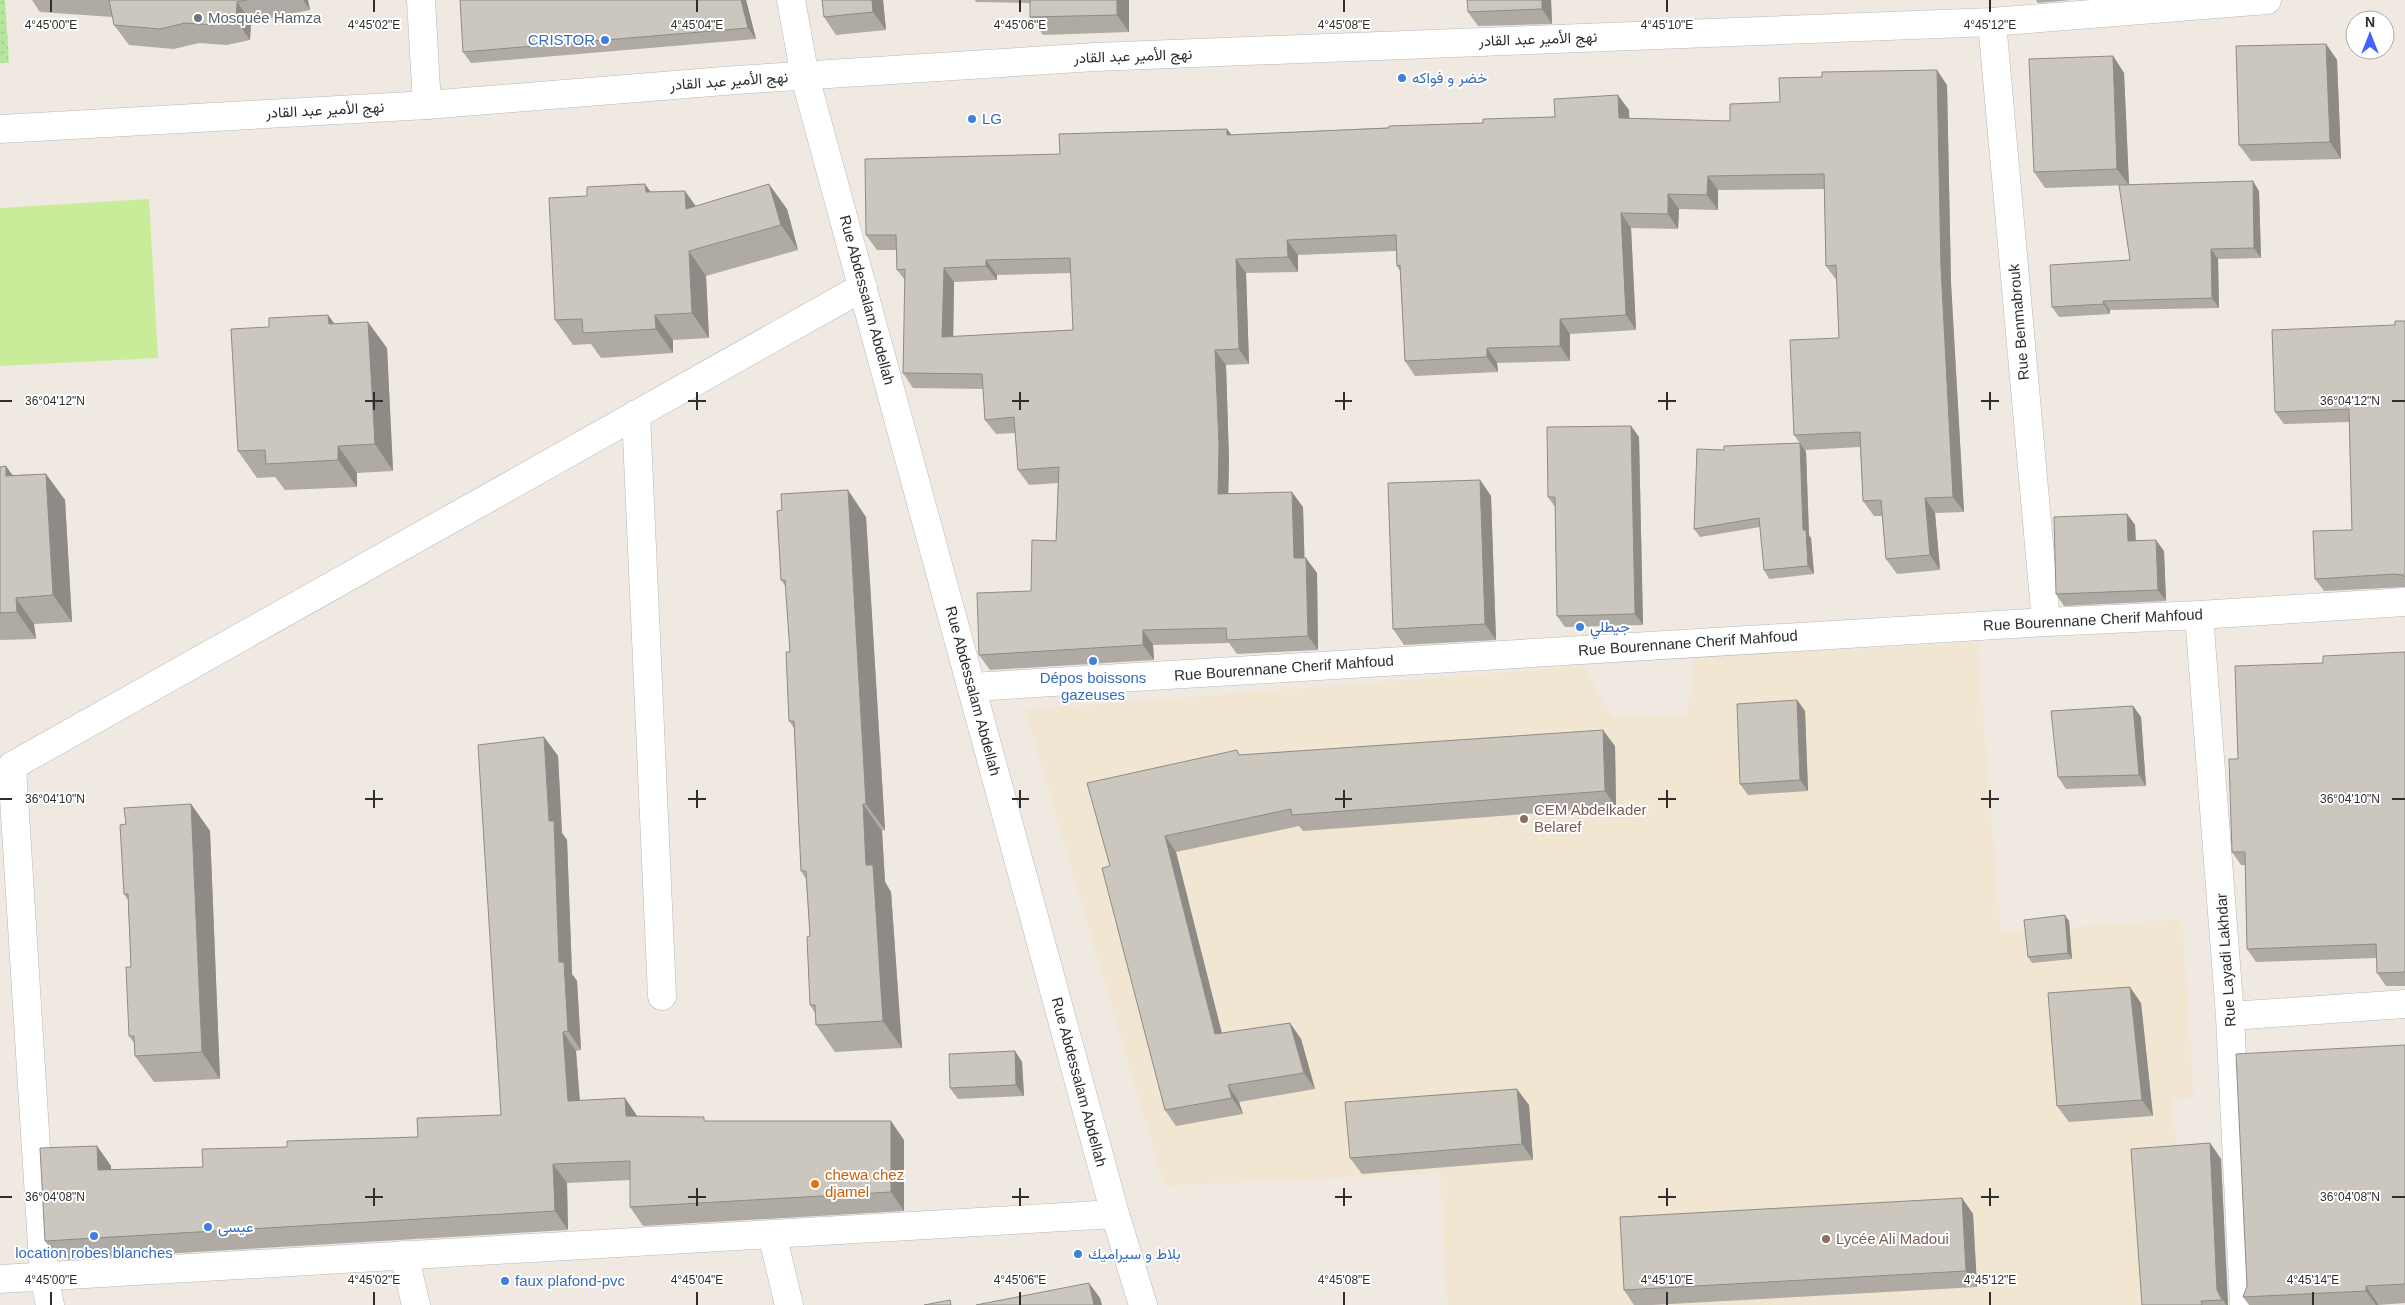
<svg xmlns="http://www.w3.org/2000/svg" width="2405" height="1305" font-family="Helvetica,Vazirmatn,sans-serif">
	<defs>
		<pattern id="garden-dots" width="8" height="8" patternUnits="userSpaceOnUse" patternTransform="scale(1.25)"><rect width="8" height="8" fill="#b6e59e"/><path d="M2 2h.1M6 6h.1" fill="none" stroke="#9dc588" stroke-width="1.8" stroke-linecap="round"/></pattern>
	</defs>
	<rect width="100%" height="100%" fill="#efe9e1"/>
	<!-- education -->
	<path fill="#f0e6d1" d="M1977 642 2001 932 2182 919 2194 1097 2171 1099 2178 1153 2212 1305H1447L1440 1173 1164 1186 1025 710 1584 666 1612 718 1687 714 1695 658Z"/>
	<!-- garden -->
	<path fill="url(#garden-dots)" d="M0 0H5L9 63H0Z"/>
	<!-- pitch -->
	<path fill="#c9ec9a" d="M149 199 158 358 0 366V208Z"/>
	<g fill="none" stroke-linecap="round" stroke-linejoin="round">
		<defs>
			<path id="minor" d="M421 0 427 105
				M1992 22 2046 622
				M636 414 662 996
				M2199 615 2230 1016 2244 1305
				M972 687 2046 622 2199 615 2405 602
				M12 766 863 287
				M12 766 44 1276 50 1305
				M2230 1016 2405 1004
				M772 1234 789 1305
				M404 1255 416 1305"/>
			<path id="tertiary" d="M0 1279 1115 1214"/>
			<path id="secondary" d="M791 0 805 77 1115 1214 1143 1305
				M0 129 427 105 736 80 1095 57 1992 22 2267 0"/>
		</defs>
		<!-- minor casing -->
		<use href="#minor" stroke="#b4b7c1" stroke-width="29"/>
		<!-- tertiary casing -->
		<use href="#tertiary" stroke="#b4b7c1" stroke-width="29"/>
		<!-- secondary casing -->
		<use href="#secondary" stroke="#b4b7c1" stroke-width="29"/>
		<!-- minor -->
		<use href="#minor" stroke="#fff" stroke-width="28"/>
		<!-- tertiary -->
		<use href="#tertiary" stroke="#fff" stroke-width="28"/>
		<!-- secondary -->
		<use href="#secondary" stroke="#fff" stroke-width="28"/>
	</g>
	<!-- wall -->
	<path fill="#afaba4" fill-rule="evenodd" d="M32 0H308L310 10 251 22 250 40 227 45 199 43 174 49 129 45 114 25 113 17 40 12Z
		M746 0 756 39 471 63 463 52Z
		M883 0 886 30 836 35 824 17Z
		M975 0H1129V32L1043 35 1030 17V3L976 2Z
		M1551 0 1552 24 1478 26 1468 12Z
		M2036 0H2071L2038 3Z
		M2326 44 2337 60 2341 159 2251 161 2239 145Z
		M2113 56 2124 73 2129 185 2045 188 2034 172Z
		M1947 85 1951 283 1964 512 1935 513 1940 570 1897 574 1886 559 1882 516H1874L1863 501 1860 447 1805 450 1806 452 1809 535 1811 538 1814 574 1769 579 1764 570 1760 527 1700 537 1694 529 1724 450 1800 443 1794 435 1839 338 1837 281 1826 266 1824 189 1718 190V210L1679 209 1678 229 1631 228 1636 330 1570 334V361L1497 363 1498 372 1415 376 1405 361 1400 271 1397 266 1396 251 1298 255V272L1246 273 1249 364 1226 365 1229 460 1228 493 1303 507 1304 558 1317 573 1318 650 1237 654 1229 643 1153 645 1154 660 990 670 979 655 1031 591 1056 541 1058 483 1029 485 1018 470 1015 433 996 434 985 420 983 389 913 388 903 373 905 280 897 270 896 250H877L866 235 1060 154 1227 129 1231 135 1483 123 1629 110V118L1730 121 1780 102ZM1071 273 1073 330 953 337 954 282 997 280V275Z
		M2259 191 2261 258 2218 259 2219 308 2110 310V314L2059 317 2052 307 2130 260Z
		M651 192 696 206 787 209 798 250 706 276 709 338 673 340V353L601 358 591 344 573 345 555 320Z
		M328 315 334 323 387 348 393 471 357 473V487L285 490 275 477 257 478 238 451 269 327Z
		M2405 321V587L2324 591 2315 579 2352 530 2349 422 2284 424 2275 412 2395 325Z
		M1631 426 1639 437 1643 625 1565 627 1557 616 1555 507 1548 497Z
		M0 467 13 475 46 474 65 500 72 622 34 624 36 639 0 640Z
		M1480 480 1491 496 1496 640 1404 645 1393 629Z
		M2127 514 2135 525 2136 541 2164 551 2166 601 2064 606 2056 594Z
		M866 517 885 830 882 831 885 882 891 892 902 1048 835 1052 816 1025 815 1013 810 1005V936L806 879 801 871 794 728 789 721 790 652 786 587 781 580Z
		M2405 652V986H2386L2377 973V958L2256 962 2247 949 2245 865H2241L2232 852 2323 663Z
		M1797 700 1805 711 1808 791 1748 795 1740 784Z
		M2133 706 2141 717 2146 786 2066 789 2058 777Z
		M544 737 558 756 562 833 567 840 572 974 577 981 581 1050 576 1051 580 1100 637 1116 707 1121 904 1140V1211L643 1226 630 1207V1180L567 1183 568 1230 59 1260 45 1241 97 1146 111 1166V1170L203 1167 287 1147 418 1137 501 1115Z
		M1615 746 1616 807 1303 831 1299 826 1176 852 1222 1033 1290 1023 1301 1039 1315 1089 1239 1102 1243 1114 1176 1126 1165 1110 1110 866 1241 755Z
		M191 804 210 831 220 1079 154 1082 135 1056 134 1043 129 1036 131 967 128 900 124 894 126 824Z
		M2069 921 2072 959 2032 963 2028 957Z
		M2141 1003 2153 1116 2069 1122 2057 1106Z
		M2405 1045V1303L2378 1305H2249L2243 1297Z
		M1015 1051 1022 1062 1024 1096 958 1099 950 1088Z
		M1529 1105 1533 1160 1362 1174 1350 1158Z
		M2210 1143 2221 1159 2228 1305H2142Z
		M1962 1198 1973 1214 1977 1287 1652 1305H1634L1624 1290Z"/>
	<!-- shaded-wall -->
	<path fill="#8e8b86" d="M303 0H308L310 10Z
		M741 0H746L756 39 748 28Z
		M872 0H883L886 30 873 12Z
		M1117 0H1129V32L1117 15Z
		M1542 0H1551L1552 24 1542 9Z
		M237 2 251 22 250 40 236 20Z
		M2326 44 2337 60 2341 159 2330 142Z
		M2113 56 2124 73 2129 185 2117 169Z
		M1937 70 1947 85 1951 283 1964 512 1953 497 1941 268Z
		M1618 95 1629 110 1630 133 1619 118Z
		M1227 129 1238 143 1227 135Z
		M1708 176 1718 190V210L1707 195Z
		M2253 181 2259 191 2261 258 2254 248Z
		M645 184 663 209 646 192Z
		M769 184 787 209 798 250 781 225Z
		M685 191 703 216 686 209Z
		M1668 194 1679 209 1678 229 1668 214Z
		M1621 213 1631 228 1636 330 1626 315Z
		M1287 240 1298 255V272L1288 257Z
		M2211 249 2218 259 2219 308 2212 298Z
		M689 251 706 276 709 338 692 313Z
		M1236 259 1246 273 1249 364 1239 349Z
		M986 260 997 275V280L986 266Z
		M944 268 954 282 953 352 942 337Z
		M2103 301 2110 310V314L2104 304Z
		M328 315 347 342 329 324Z
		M655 315 673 340V353L656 329Z
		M1560 319 1570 334V361L1560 346Z
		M368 322 387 348 393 471 375 444Z
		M1487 348 1497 363 1498 372 1487 357Z
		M1215 350 1226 365 1229 460 1228 508 1218 494Z
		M1631 426 1639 437 1643 625 1635 614Z
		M1800 443 1806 452 1809 535 1811 538 1814 574 1808 566 1803 530Z
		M338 446 357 473V487L338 460Z
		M6 466 25 493 6 476Z
		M46 474 65 500 72 622 53 595Z
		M1480 480 1491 496 1496 640 1485 624Z
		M848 490 866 517 885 830 866 804Z
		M1292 492 1303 507 1305 573 1294 558Z
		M1925 498 1935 513 1940 570 1930 555Z
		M2127 514 2135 525 2136 552 2128 541Z
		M2156 540 2164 551 2166 601 2158 590Z
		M1306 558 1317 573 1318 650 1308 636Z
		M16 598 34 624 36 639 17 612Z
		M1143 630 1153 645 1154 660 1143 645Z
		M1797 700 1805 711 1808 791 1800 780Z
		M2133 706 2141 717 2146 786 2139 775Z
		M1603 730 1615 746 1616 807 1605 791Z
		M544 737 558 756 562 833 567 840 572 974 577 981 581 1050 568 1031 559 962Z
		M191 804 210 831 220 1079 202 1052Z
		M863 804 882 831 885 882 891 892 902 1048 883 1021 866 865Z
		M1165 836 1176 852 1226 1050 1215 1034Z
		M2065 915 2069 921 2072 959 2068 953Z
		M2130 987 2141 1003 2153 1116 2142 1100Z
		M1290 1023 1301 1039 1315 1089 1304 1073Z
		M563 1032 576 1051 581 1120 568 1101Z
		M1015 1051 1022 1062 1024 1096 1016 1085Z
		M1228 1085 1239 1102 1243 1114 1232 1098Z
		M1517 1089 1529 1105 1533 1160 1522 1144Z
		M625 1098 638 1117 626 1116Z
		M891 1121 904 1140V1211L891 1192Z
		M2210 1143 2221 1159 2228 1305H2226L2217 1290Z
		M97 1146 111 1166V1189L98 1170Z
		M553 1164 567 1183 568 1230 555 1211Z
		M1962 1198 1973 1214 1977 1287 1966 1271Z
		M1089 1283 1100 1298 1102 1305H1094Z
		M2366 1286 2378 1304V1305H2376L2366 1291Z"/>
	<!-- building -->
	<path fill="#cbc7bf" stroke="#8e8b86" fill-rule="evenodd" d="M109 0H247L237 2 236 20 213 25 185 23 160 29 114 25Z
		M460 0H741L748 28 463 52Z
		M822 0H872L873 12 824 17Z
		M1030 0H1117V15L1030 17Z
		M1467 0H1542V9L1468 12Z
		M2326 44 2330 142 2239 145 2236 46Z
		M2113 56 2117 169 2034 172 2029 59Z
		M1937 70 1941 268 1953 497 1925 498 1930 555 1886 559 1881 500 1863 501 1860 432 1794 435 1790 340 1839 338 1836 265 1826 266 1824 174 1708 176 1707 195 1668 194V214L1621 213 1626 315 1560 319V346L1487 348V357L1405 361 1400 265 1397 266 1396 235 1287 240 1288 257 1236 259 1239 349 1215 350 1219 445 1218 494 1292 492 1294 558H1306L1308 636 1227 640 1226 628 1143 630V645L979 655 977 593 1031 591 1032 540 1056 541 1059 467 1018 470 1014 417 985 420 982 374 903 373 905 269 897 270 896 235H866L865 159 1060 154 1059 134 1227 129V135L1389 128V126L1483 123V119L1555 117 1554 99 1618 95 1619 118 1730 121V104L1780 102 1779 78 1822 77V72ZM1070 258 1073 330 942 337 944 268 986 266V260Z
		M2253 181 2254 248 2211 249 2212 298 2103 301 2104 304 2052 307 2050 265 2130 260 2119 185Z
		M645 184 646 192 685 191 686 209 769 184 781 225 689 251 692 313 655 315 656 329 583 333 582 319 555 320 549 198 587 196V187Z
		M328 315 329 324 368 322 375 444 338 446V460L266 464 265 450 238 451 231 329 269 327V318Z
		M2395 321H2405V577L2403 575 2395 574 2315 579 2313 531 2352 530 2349 409 2275 412 2272 330 2395 325Z
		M1631 426 1635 614 1557 616 1555 497H1548L1547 427Z
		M1800 443 1803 530H1806L1808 566 1764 570 1759 518 1694 529 1697 449 1724 450V446Z
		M6 466V476L46 474 53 595 16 598 17 612 0 613V467Z
		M1480 480 1485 624 1393 629 1388 483Z
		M848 490 866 804H863L866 865H873L883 1021 816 1025 815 1005H810L807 937 810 936 806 871H801L794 721H789L786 652H790L785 580H781L777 511 782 510 781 494Z
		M2127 514 2128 541 2156 540 2158 590 2056 594 2054 517Z
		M2405 652V972L2377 973 2376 944 2247 949 2245 852H2232L2229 759H2238L2235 666 2323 663V656Z
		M1797 700 1800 780 1740 784 1737 704Z
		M2133 706 2139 775 2058 777 2051 711Z
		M1603 730 1605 791 1292 815 1291 809 1165 836 1215 1034 1290 1023 1304 1073 1228 1085 1232 1098 1165 1110 1102 868 1110 866 1087 783 1237 750 1239 755Z
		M544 737 549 821H554L559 962H564L568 1031 563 1032 568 1101 625 1098 626 1116 704 1117V1121H891V1192L630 1207V1161L553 1164 555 1211 45 1241 40 1148 97 1146 98 1170 203 1167 202 1149 287 1147V1141L418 1137 417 1118 501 1115 478 745Z
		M191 804 202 1052 135 1056 134 1036H129L126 967H131L128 894H124L120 825 126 824 124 808Z
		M2065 915 2068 953 2028 957 2024 920Z
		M2130 987 2142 1100 2057 1106 2048 993Z
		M2405 1045V1284L2366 1286V1291L2243 1297 2247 1286 2236 1054Z
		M1015 1051 1016 1085 950 1088 949 1054Z
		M1517 1089 1522 1144 1350 1158 1345 1102Z
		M2210 1143 2217 1290 2222 1300 2201 1301 2202 1305H2142L2131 1149Z
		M1962 1198 1966 1271 1624 1290 1620 1217Z
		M1089 1283 1094 1305H976Z
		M950 1300 951 1305H924Z"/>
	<!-- ticks -->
	<path fill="none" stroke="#2e2e2e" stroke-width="2" d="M51 0V12M374 0V12M697 0V12M1020 0V12M1344 0V12M1667 0V12M1990 0V12M374 392V410M697 392V410M1020 392V410M1344 392V410M1667 392V410M1990 392V410M0 401H12M365 401H383M688 401H706M1012 401H1029M1335 401H1352M1658 401H1676M1981 401H1999M2392 401H2405M374 790V808M697 790V808M1020 790V808M1344 790V808M1667 790V808M1990 790V808M0 799H12M365 799H383M688 799H706M1012 799H1029M1335 799H1352M1658 799H1676M1981 799H1999M2392 799H2405M374 1188V1206M697 1188V1206M1020 1188V1206M1344 1188V1206M1667 1188V1206M1990 1188V1206M0 1197H12M365 1197H383M688 1197H706M1012 1197H1029M1335 1197H1352M1658 1197H1676M1981 1197H1999M2392 1197H2405M51 1292V1305M374 1292V1305M697 1292V1305M1020 1292V1305M1344 1292V1305M1667 1292V1305M1990 1292V1305M2313 1292V1305"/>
	<!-- markers -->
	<circle fill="#6b7280" stroke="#fff" stroke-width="2" cx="198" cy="18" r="5"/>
	<g fill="#3f7fe0" stroke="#fff" stroke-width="2">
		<circle cx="605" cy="40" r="5"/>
		<circle cx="1402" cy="78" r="5"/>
		<circle cx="972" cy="119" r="5"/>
		<circle cx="1580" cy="627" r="5"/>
		<circle cx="1093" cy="661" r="5"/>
		<circle cx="208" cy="1227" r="5"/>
		<circle cx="94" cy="1236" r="5"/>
		<circle cx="1078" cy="1254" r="5"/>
		<circle cx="505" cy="1281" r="5"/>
	</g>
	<g fill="#8d6e63" stroke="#fff" stroke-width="2">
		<circle cx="1524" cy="819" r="5"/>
		<circle cx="1826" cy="1239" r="5"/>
	</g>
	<circle fill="#e8710a" stroke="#fff" stroke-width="2" cx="815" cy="1184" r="5"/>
	<g text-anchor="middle" stroke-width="4" stroke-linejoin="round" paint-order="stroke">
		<!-- worship labels -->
		<g font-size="15" fill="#5b616d" stroke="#fff" text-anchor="start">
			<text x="208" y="23">Mosquée Hamza</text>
		</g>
		<!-- street labels -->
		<g font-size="15" fill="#2e2e2e" stroke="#fff">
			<text transform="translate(1538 39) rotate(-2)" y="5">نهج الأمير عبد القادر</text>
			<text transform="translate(1133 56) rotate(-2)" y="5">نهج الأمير عبد القادر</text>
			<text transform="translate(729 81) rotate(-4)" y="5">نهج الأمير عبد القادر</text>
			<text transform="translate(325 110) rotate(-3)" y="5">نهج الأمير عبد القادر</text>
			<text transform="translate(867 300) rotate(75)" y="5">Rue Abdessalam Abdellah</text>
			<text transform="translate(2019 322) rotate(-95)" y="5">Rue Benmabrouk</text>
			<text transform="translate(2093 620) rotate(-3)" y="5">Rue Bourennane Cherif Mahfoud</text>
			<text transform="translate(1688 643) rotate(-4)" y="5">Rue Bourennane Cherif Mahfoud</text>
			<text transform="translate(1284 668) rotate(-4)" y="5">Rue Bourennane Cherif Mahfoud</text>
			<text transform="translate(973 691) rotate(75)" y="5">Rue Abdessalam Abdellah</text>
			<text transform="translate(2226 960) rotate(-94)" y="5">Rue Layadi Lakhdar</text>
			<text transform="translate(1079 1082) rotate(75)" y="5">Rue Abdessalam Abdellah</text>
		</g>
		<!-- shop labels -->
		<g font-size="15" fill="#366cbe" stroke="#fff" text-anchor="start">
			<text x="595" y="45" text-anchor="end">CRISTOR</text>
			<text x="1412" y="83">خضر و فواكه</text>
			<text x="982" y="124">LG</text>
			<text x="1590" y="632">جيطلي</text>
			<text x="1093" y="683" text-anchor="middle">Dépos boissons<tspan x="1093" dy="17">gazeuses</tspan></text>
			<text x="218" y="1232">عيسى</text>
			<text x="94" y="1258" text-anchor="middle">location robes blanches</text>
			<text x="1088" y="1259">بلاط و سيراميك</text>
			<text x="515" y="1286">faux plafond-pvc</text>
		</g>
		<!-- education labels -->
		<g font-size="15" fill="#785e54" stroke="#fff" text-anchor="start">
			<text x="1534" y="815">CEM Abdelkader<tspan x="1534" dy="17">Belaref</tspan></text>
			<text x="1836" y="1244">Lycée Ali Madoui</text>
		</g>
		<!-- food labels -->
		<g font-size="15" fill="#c56008" stroke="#fff" text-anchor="start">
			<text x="825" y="1180">chewa chez<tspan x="825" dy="17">djamel</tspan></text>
		</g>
	</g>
	<g font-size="12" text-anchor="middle" fill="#2e2e2e" stroke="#fff" stroke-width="4" stroke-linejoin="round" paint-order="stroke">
		<text x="51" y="29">4°45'00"E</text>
		<text x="374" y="29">4°45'02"E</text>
		<text x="697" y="29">4°45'04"E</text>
		<text x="1020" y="29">4°45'06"E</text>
		<text x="1344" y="29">4°45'08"E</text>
		<text x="1667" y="29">4°45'10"E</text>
		<text x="1990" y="29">4°45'12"E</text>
		<text x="55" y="405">36°04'12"N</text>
		<text x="2350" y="405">36°04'12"N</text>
		<text x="55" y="803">36°04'10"N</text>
		<text x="2350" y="803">36°04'10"N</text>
		<text x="55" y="1201">36°04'08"N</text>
		<text x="2350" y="1201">36°04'08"N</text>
		<text x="51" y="1284">4°45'00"E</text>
		<text x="374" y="1284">4°45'02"E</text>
		<text x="697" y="1284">4°45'04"E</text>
		<text x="1020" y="1284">4°45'06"E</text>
		<text x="1344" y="1284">4°45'08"E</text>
		<text x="1667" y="1284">4°45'10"E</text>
		<text x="1990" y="1284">4°45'12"E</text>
		<text x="2313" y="1284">4°45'14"E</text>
	</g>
	<!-- north arrow -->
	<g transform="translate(2370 35)"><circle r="24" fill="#ffffff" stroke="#ababab"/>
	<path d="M0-4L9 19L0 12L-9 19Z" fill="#4264fb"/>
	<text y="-8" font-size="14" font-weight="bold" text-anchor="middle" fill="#2e2e2e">N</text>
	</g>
</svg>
